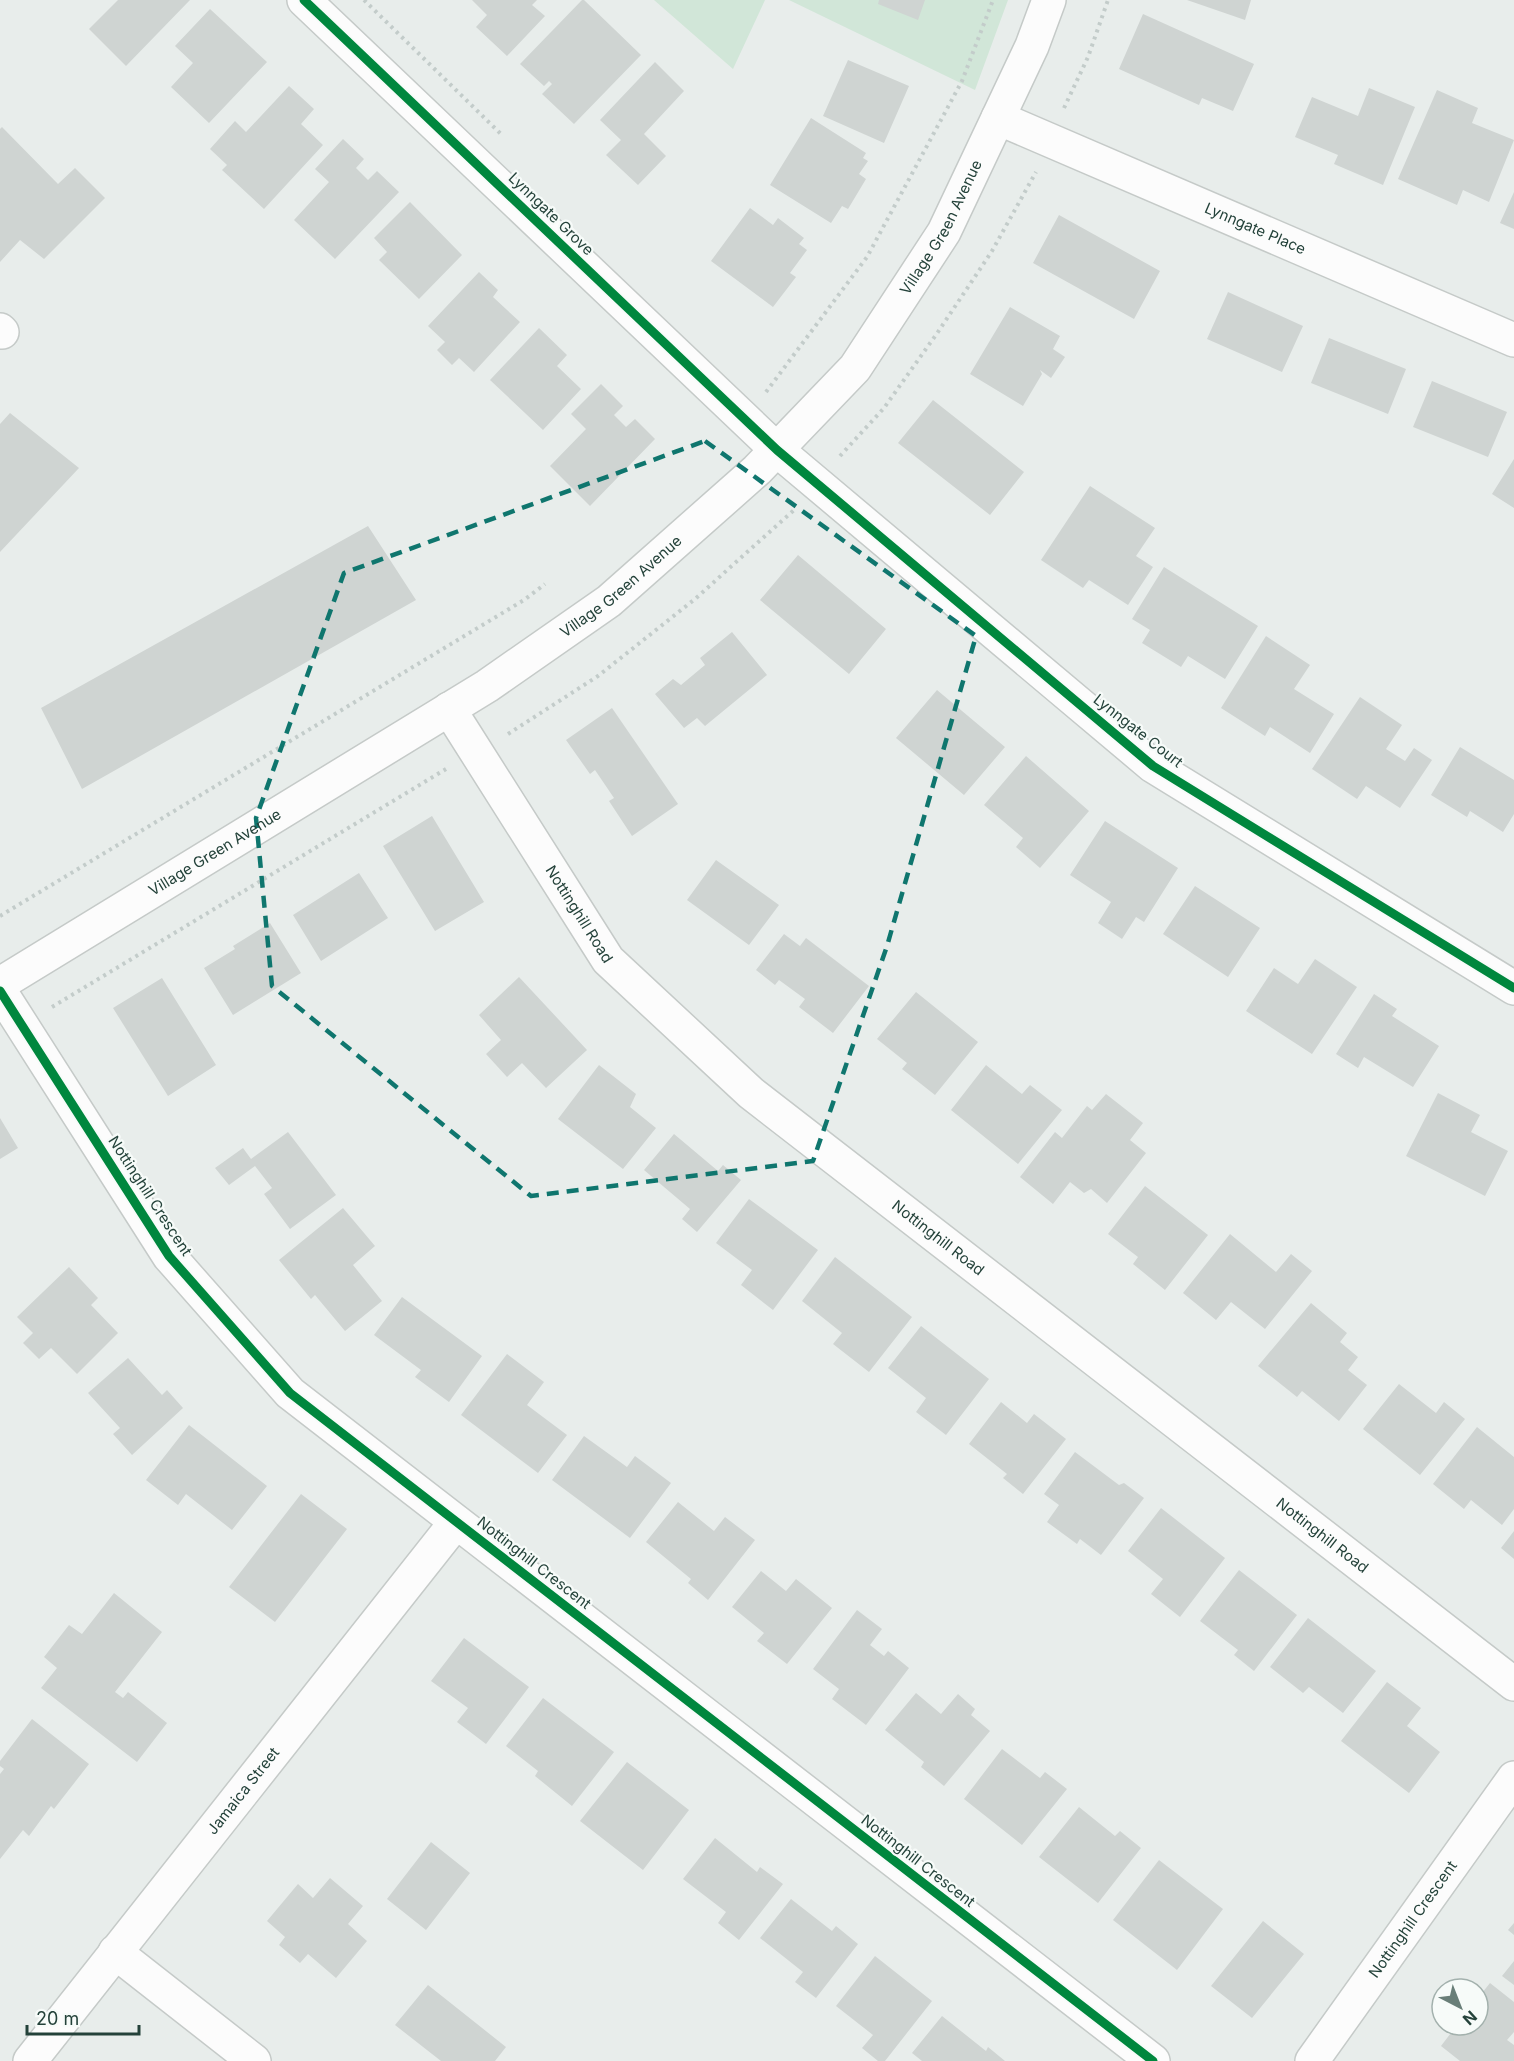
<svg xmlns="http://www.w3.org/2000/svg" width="1514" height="2061" font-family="Inter,sans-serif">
	<rect width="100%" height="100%" fill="#e8edeb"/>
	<!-- green -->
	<path fill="#d1e6d8" d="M654 0H765L733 69Z
		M789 0H1008L975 90Z"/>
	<!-- building -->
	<path fill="#cfd4d2" d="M118 0H190L126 66 89 29Z
		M472 0H537L532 5 545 16 507 56 476 27 487 15Z
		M582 0H584L641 55 574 124 542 94 552 84 549 81 544 86 520 64Z
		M879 0H925L918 20 878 4Z
		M1187 0H1251L1245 20Z
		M210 9 267 62 209 123 171 87 193 63 175 46Z
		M1143 14 1254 64 1233 111 1202 98 1199 105 1119 69Z
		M848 60 909 86 884 143 823 116Z
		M655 62 684 91 644 134 666 156 638 185 606 155 621 140 600 120Z
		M289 86 314 109 301 124 323 145 264 209 222 170 227 165 210 149 235 121 246 132Z
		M1369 88 1415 107 1383 185 1334 164 1338 155 1295 137 1312 97 1358 116Z
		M1437 90 1478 108 1472 123 1514 140 1489 202 1463 190 1457 205 1398 179Z
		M811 118 866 153 863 158 868 161 859 174 866 179 848 209 842 206 831 223 770 185Z
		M2 127 58 184 75 168 105 198 44 259 20 240 0 262V129Z
		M343 139 364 159 356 168 368 180 377 171 399 192 335 259 294 220 329 182 315 169Z
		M1514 192V229L1500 223Z
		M410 202 462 255 419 299 379 260 387 252 374 238Z
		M750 208 773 225 778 218 804 238 799 244 807 250 790 273 796 277 773 307 711 261Z
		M1059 215 1160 271 1134 319 1033 263Z
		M479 272 498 290 493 297 520 322 474 372 459 358 452 365 437 350 445 342 428 326Z
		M1228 292 1303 326 1282 372 1207 339Z
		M1010 307 1060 336 1053 349 1065 357 1051 378 1040 370 1042 374 1023 406 970 374Z
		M539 328 567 355 557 366 581 389 543 430 490 380Z
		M1329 338 1406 369 1388 414 1311 383Z
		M1432 381 1507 412 1488 457 1413 427Z
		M601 384 623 406 614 415 626 427 635 419 655 439 590 506 550 466 586 429 571 414Z
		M933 400 1024 472 990 515 898 443Z
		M10 413 79 468 0 552V424Z
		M1514 459V508L1492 494Z
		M1090 486 1155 528 1136 556 1153 567 1128 605 1089 580 1083 588 1041 560Z
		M368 526 416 600 82 789 41 708Z
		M798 555 886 629 849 674 760 600Z
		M1164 567 1258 626 1225 679 1188 656 1181 667 1142 643 1150 630 1132 619Z
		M732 632 767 675 705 726 697 718 684 728 655 694 673 679 681 685 705 665 700 658Z
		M1266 636 1310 665 1294 689 1334 714 1310 753 1270 727 1265 736 1221 708Z
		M937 690 1005 747 964 795 896 738Z
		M1360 697 1402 725 1386 749 1405 761 1414 748 1432 760 1400 808 1366 786 1357 799 1312 769Z
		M612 708 678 804 632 836 609 801 614 798 595 770 590 774 566 740Z
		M1460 747 1514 780V814L1503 832 1470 811 1467 817 1431 795Z
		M1026 756 1089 811 1040 868 1016 847 1023 838 984 805Z
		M432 816 484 902 435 931 383 846Z
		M1105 821 1178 868 1144 922 1136 917 1122 939 1098 923 1111 902 1070 875Z
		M716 860 779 905 749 945 687 900Z
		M359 873 388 918 321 961 293 915Z
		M1195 886 1260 928 1228 977 1163 934Z
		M270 923 301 973 233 1015 204 968 235 949 233 946Z
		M784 934 800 946 806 938 869 986 833 1033 799 1007 805 999 779 980 775 985 756 970Z
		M1315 959 1357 987 1312 1054 1246 1011 1274 968 1298 984Z
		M519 977 587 1050 546 1088 522 1063 507 1077 486 1054 501 1040 479 1015Z
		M162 978 216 1065 168 1096 113 1008Z
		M916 992 978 1042 935 1095 902 1069 907 1063 877 1039Z
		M1374 994 1397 1009 1392 1016 1439 1046 1413 1087 1364 1057 1358 1068 1336 1054Z
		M599 1065 636 1094 630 1107 656 1128 623 1169 558 1119Z
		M986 1065 1022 1094 1030 1085 1062 1110 1018 1164 951 1110Z
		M1438 1093 1480 1115 1471 1132 1508 1151 1485 1196 1406 1156Z
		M1106 1094 1143 1123 1130 1140 1146 1153 1107 1203 1091 1189 1084 1193 1070 1182 1053 1204 1020 1177 1055 1132 1062 1138 1087 1106 1092 1110Z
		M0 1118 18 1148 0 1159Z
		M288 1132 336 1195 290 1229 264 1194 272 1188 255 1166 229 1185 215 1168 243 1148 251 1159Z
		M674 1134 718 1171 723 1165 741 1180 697 1232 682 1219 690 1209 644 1170Z
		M1145 1186 1208 1235 1165 1290 1133 1264 1138 1257 1108 1234Z
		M749 1199 818 1250 773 1310 741 1285 752 1270 716 1243Z
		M343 1208 375 1246 353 1265 382 1301 345 1331 315 1295 311 1299 279 1260Z
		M1230 1234 1276 1272 1291 1254 1312 1271 1265 1329 1231 1302 1216 1320 1183 1293Z
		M835 1257 912 1317 869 1372 833 1344 842 1333 802 1301Z
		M69 1267 98 1298 91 1305 118 1333 77 1374 51 1348 39 1359 23 1343 33 1333 17 1317Z
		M402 1297 482 1356 449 1402 415 1377 421 1370 374 1335Z
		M1311 1303 1347 1333 1340 1342 1358 1357 1348 1370 1367 1385 1339 1421 1302 1391 1297 1397 1258 1366Z
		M921 1326 989 1379 946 1435 916 1412 926 1398 888 1368Z
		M507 1354 544 1382 527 1405 567 1435 538 1473 461 1415Z
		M128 1358 162 1395 167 1390 183 1408 132 1455 113 1434 120 1428 88 1393Z
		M1399 1384 1436 1413 1444 1402 1465 1419 1420 1475 1363 1429Z
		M1001 1402 1027 1423 1034 1414 1066 1439 1023 1494 1003 1478 1007 1474 969 1444Z
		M189 1425 267 1486 232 1530 186 1494 178 1505 146 1480Z
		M1477 1427 1514 1457V1509L1502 1525 1471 1500 1464 1509 1433 1484Z
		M584 1436 627 1467 635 1456 671 1483 630 1538 552 1480Z
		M1075 1452 1119 1485 1124 1483 1144 1498 1101 1555 1080 1539 1077 1544 1047 1522 1059 1505 1044 1494Z
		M301 1494 347 1529 275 1622 229 1587Z
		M678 1502 714 1531 725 1517 755 1540 708 1600 688 1583 691 1579 646 1542Z
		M1161 1508 1225 1558 1180 1617 1151 1594 1163 1579 1128 1551Z
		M1514 1531V1559L1501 1548Z
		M1239 1570 1297 1615 1254 1671 1234 1655 1238 1650 1200 1621Z
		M761 1571 786 1591 796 1579 832 1608 787 1664 757 1641 764 1633 732 1607Z
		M114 1593 162 1632 115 1692 123 1698 128 1692 167 1723 137 1762 41 1688 57 1668 44 1657 69 1625 82 1634Z
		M857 1610 882 1629 870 1645 884 1656 888 1651 909 1668 866 1725 832 1699 839 1689 813 1669Z
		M1308 1618 1376 1671 1343 1713 1309 1687 1303 1693 1270 1667Z
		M464 1638 529 1687 486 1744 457 1722 468 1708 431 1681Z
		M1387 1682 1421 1708 1407 1726 1440 1752 1409 1793 1341 1741Z
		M916 1693 941 1714 958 1694 975 1709 971 1715 990 1731 944 1786 921 1767 924 1762 885 1730Z
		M543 1698 614 1752 572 1806 535 1776 538 1771 506 1746Z
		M32 1719 89 1764 54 1809 51 1806 29 1836 23 1830 0 1859V1774L4 1769 0 1766V1761Z
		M1002 1749 1040 1778 1045 1772 1067 1789 1022 1845 964 1799Z
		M627 1762 689 1810 643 1870 580 1821Z
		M1079 1807 1115 1836 1120 1831 1141 1848 1098 1903 1039 1857Z
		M715 1838 757 1872 760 1867 783 1884 739 1940 718 1923 726 1912 683 1879Z
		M431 1842 470 1873 426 1930 387 1899Z
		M1159 1860 1223 1909 1177 1970 1113 1920Z
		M330 1878 363 1906 348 1924 367 1941 336 1978 308 1954 300 1963 279 1945 285 1937 267 1921 298 1884 313 1898Z
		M791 1899 832 1931 836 1926 858 1944 816 1998 795 1982 803 1972 760 1938Z
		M1263 1921 1304 1954 1252 2018 1211 1986Z
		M1514 1923V1935L1508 1930Z
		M875 1956 932 2001 885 2061H878L862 2048 873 2035 836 2006Z
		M1514 1961V1985L1502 1976Z
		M1490 1983 1514 2002V2032L1507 2040 1514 2045V2061H1460L1441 2046 1457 2025H1478V1998Z
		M428 1985 506 2047 495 2061H441L395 2025Z
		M942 2016 986 2051 988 2047 1005 2061H922L912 2053Z"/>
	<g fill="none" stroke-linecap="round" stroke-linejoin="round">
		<defs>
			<g id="minor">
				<path d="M304 0 777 450 1153 766 1514 988"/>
				<path id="s1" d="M998 118 1514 340"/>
				<path d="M0 330 2 332"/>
				<path id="s2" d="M449 709 608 960 751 1093 1514 1684"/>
				<path id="s3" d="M0 984 487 686 609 601 757 470 855 368 944 232 1032 46 1049 0"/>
				<path d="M0 991 169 1256 290 1393 1153 2061"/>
				<path d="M115 1952 254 2061"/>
				<path id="s4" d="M30 2061 456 1522"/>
				<path id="s5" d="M1312 2061 1514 1778"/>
			</g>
		</defs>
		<!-- minor casing -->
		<use href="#minor" stroke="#c5cac8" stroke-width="36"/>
		<!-- path -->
		<path stroke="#c3ccca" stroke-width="4" stroke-dasharray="3 4.5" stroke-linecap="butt" d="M364 0 503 136
			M1064 108 1088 57 1108 0
			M766 392 867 257 962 81 993 0
			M840 456 884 408 938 332 992 251 1036 172
			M508 734 598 676 695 599 794 510
			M0 916 524 600 545 584
			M52 1007 446 769"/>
		<!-- minor -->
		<use href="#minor" stroke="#fcfcfc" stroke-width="33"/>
		<defs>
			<path id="cycleway" d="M304 0 777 450 1153 766 1514 988
				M0 991 169 1256 290 1393 1153 2061"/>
		</defs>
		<!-- cycleway casing -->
		<use href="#cycleway" stroke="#f7fbf9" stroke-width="13"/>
		<!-- cycleway -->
		<use href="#cycleway" stroke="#00873e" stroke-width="9"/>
	</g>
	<!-- marked area -->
	<path fill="none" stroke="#0f766e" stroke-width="4.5" stroke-dasharray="12 8" stroke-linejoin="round" d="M705 441 976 636 887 946 813 1161 531 1196 272 986 256 818 344 573Z"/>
	<g text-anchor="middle" stroke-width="4.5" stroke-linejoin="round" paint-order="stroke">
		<!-- street labels -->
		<g font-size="15" fill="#24423a" stroke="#f7fbf9">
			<text transform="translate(551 214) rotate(44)" y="5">Lynngate Grove</text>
			<text dy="5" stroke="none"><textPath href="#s3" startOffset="1224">Village Green Avenue</textPath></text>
			<text dy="5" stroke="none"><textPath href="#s1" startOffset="280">Lynngate Place</textPath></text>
			<text dy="5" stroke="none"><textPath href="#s3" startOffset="738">Village Green Avenue</textPath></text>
			<text transform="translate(1138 731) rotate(38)" y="5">Lynngate Court</text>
			<text dy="5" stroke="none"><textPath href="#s3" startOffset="252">Village Green Avenue</textPath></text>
			<text dy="5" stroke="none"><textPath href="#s2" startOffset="243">Nottinghill Road</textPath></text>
			<text transform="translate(150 1196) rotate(57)" y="5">Nottinghill Crescent</text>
			<text dy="5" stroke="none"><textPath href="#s2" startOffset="729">Nottinghill Road</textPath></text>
			<text dy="5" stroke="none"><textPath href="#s2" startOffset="1215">Nottinghill Road</textPath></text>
			<text transform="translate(534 1563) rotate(38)" y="5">Nottinghill Crescent</text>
			<text dy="5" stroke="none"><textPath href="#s4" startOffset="344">Jamaica Street</textPath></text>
			<text transform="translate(918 1861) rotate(38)" y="5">Nottinghill Crescent</text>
			<text dy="5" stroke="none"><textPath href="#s5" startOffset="174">Nottinghill Crescent</textPath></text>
		</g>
	</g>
	<!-- north arrow -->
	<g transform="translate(1460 2007) rotate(138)"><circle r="28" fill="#f7fbf9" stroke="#a3b1ad" stroke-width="1.5"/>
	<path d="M0-4.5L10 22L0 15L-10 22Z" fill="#697e78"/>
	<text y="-9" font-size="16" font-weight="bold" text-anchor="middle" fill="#24423a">N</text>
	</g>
	<!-- scale -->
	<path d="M27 2025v9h112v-9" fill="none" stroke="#24423a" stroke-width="3"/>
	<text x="36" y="2025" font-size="18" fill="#24423a" stroke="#f7fbf9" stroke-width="4.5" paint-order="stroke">20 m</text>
</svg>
